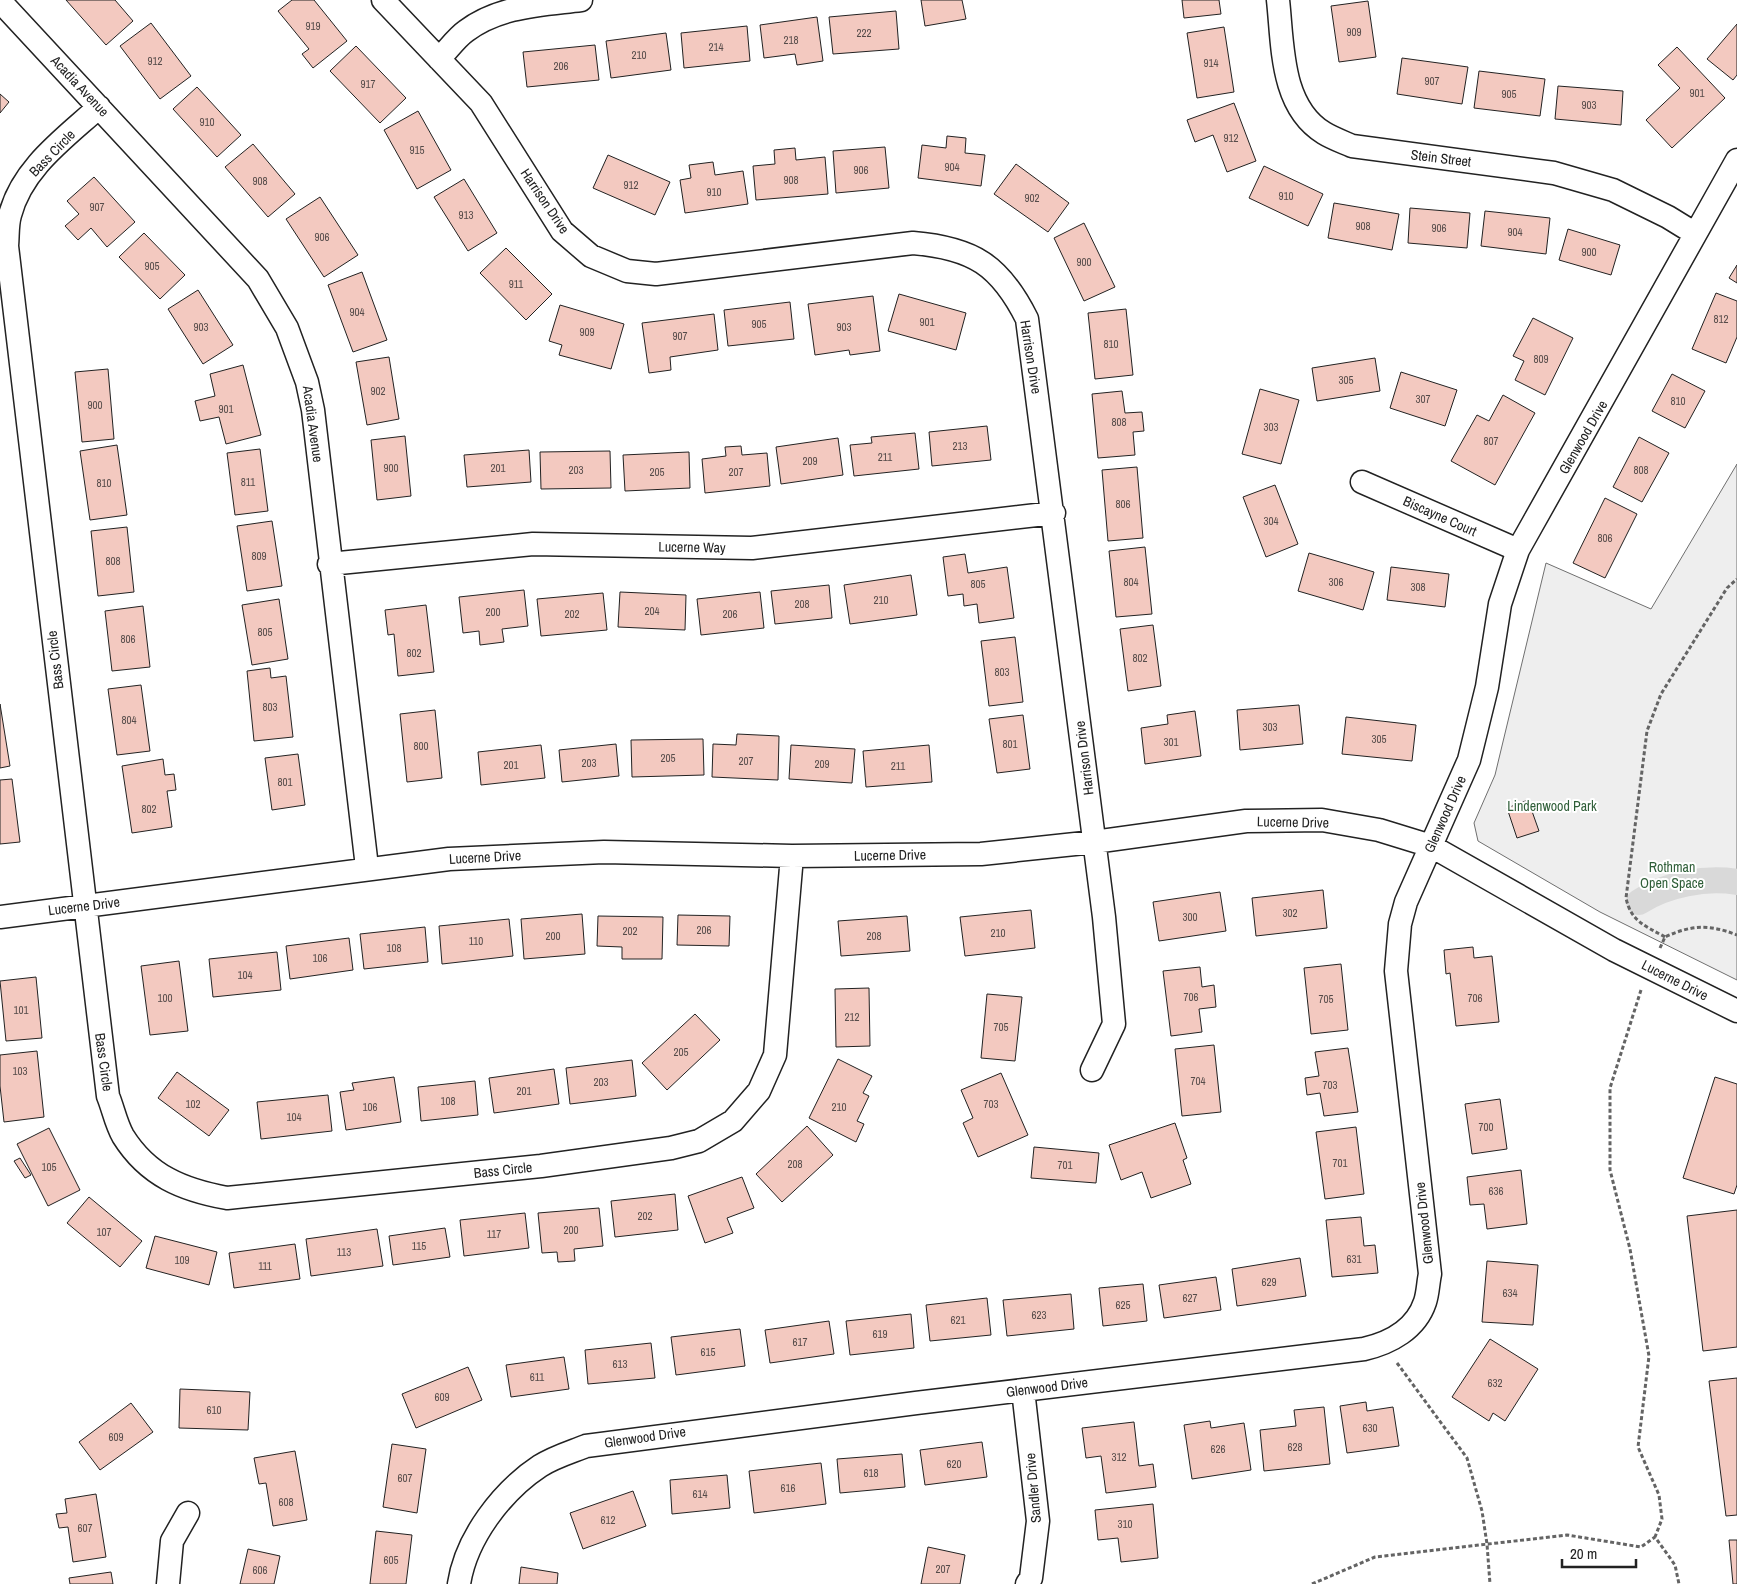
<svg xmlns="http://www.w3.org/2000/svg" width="1737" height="1584" font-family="'Archivo Narrow',sans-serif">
	<rect width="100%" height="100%" fill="#fff"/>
	<!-- green -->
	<path fill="#eee" stroke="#6f6f6f" d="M1737 464V980L1600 912 1478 841 1474 823 1495 775 1546 563 1651 609Z"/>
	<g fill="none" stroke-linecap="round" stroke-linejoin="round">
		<!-- canal -->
		<path stroke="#d9d9d9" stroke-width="26" d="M1639 902C1666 884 1706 877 1737 882"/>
	</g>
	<!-- building -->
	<path fill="#f3c9c0" stroke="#222" d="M66 0H115L133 21 106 45Z
		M292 0H314L347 41 313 68 302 54 309 49 278 11Z
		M921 0H962L966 19 925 26Z
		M1182 0H1219L1221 14 1184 18Z
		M1368 1 1376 57 1339 62 1331 6Z
		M896 11 899 49 833 54 829 17Z
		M817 17 823 61 797 65 795 54 764 58 760 25Z
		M151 23 191 76 160 99 120 46Z
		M1737 24V75L1733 80 1707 59Z
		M747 26 750 61 684 68 681 33Z
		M1224 27 1234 92 1197 98 1187 33Z
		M666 33 671 70 611 78 606 41Z
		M595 45 599 80 527 87 523 52Z
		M356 46 406 98 380 123 330 71Z
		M1677 47 1725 98 1672 148 1646 120 1680 88 1658 65Z
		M1402 58 1468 67 1462 104 1397 94Z
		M1479 71 1545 79 1540 116 1474 108Z
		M1558 86 1623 91 1621 125 1555 119Z
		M197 87 241 135 217 157 173 109Z
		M0 94 9 102 0 113Z
		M1234 103 1256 161 1227 172 1213 135 1195 142 1187 120Z
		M418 111 451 170 417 189 384 130Z
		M947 136 966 138 965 153 985 155 981 186 918 178 922 145 946 148Z
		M253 144 295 194 268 217 225 167Z
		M885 147 889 188 836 193 833 151Z
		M795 148 796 160 825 157 828 194 756 200 753 166 775 164 774 150Z
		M608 155 670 182 655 215 593 188Z
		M713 162 715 175 743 171 748 204 685 213 680 180 691 178 689 165Z
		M1016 164 1069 203 1048 232 994 194Z
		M1264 166 1323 194 1308 226 1249 198Z
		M94 177 135 222 107 247 91 228 78 240 65 226 79 214 67 201Z
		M464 179 497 233 468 251 434 197Z
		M320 197 358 255 324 277 286 219Z
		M1334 203 1399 214 1392 250 1328 238Z
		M1410 208 1470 213 1467 248 1408 243Z
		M1485 211 1550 218 1546 254 1481 246Z
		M1084 223 1115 287 1084 301 1054 238Z
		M1568 229 1620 245 1611 275 1559 260Z
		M144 233 185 275 160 299 119 257Z
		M506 248 552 294 526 320 480 273Z
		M1737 265V283L1729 278Z
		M362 272 387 340 353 352 328 285Z
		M198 290 233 345 203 364 168 309Z
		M1716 293 1737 301V337L1726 363 1692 349Z
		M899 294 966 313 956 350 888 331Z
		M873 296 880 351 850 355 849 350 815 355 808 304Z
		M790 302 794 339 728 346 724 310Z
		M560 305 624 324 611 369 559 355 562 345 549 341Z
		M1126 309 1133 375 1095 379 1088 313Z
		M714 314 718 350 670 357 671 370 649 373 642 323Z
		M1533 318 1573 338 1545 395 1515 380 1524 361 1513 356Z
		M389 357 399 419 367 425 356 362Z
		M1375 358 1380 391 1317 401 1312 368Z
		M243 365 261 435 226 444 219 417 200 421 195 401 215 396 210 374Z
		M108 369 114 439 82 442 75 372Z
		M1401 372 1457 390 1445 426 1390 408Z
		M1672 374 1705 391 1685 428 1652 411Z
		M1260 389 1299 400 1281 464 1242 454Z
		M1122 391 1125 413 1142 412 1144 431 1133 432 1135 455 1098 458 1092 394Z
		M1503 395 1535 413 1495 485 1451 461 1477 415 1489 421Z
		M987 426 991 460 932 466 929 432Z
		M915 433 919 469 854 476 850 445 872 443 871 437Z
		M405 436 411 496 377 500 371 440Z
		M1639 437 1669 453 1642 502 1613 487Z
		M838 438 843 475 781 484 776 447Z
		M117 445 127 515 90 520 80 451Z
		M741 446 742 455 767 453 770 486 705 493 702 459 726 456 725 447Z
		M260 449 268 511 235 515 227 453Z
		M529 450 531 482 467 487 464 455Z
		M610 451 611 488 541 489 540 452Z
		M689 452 690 488 625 491 623 455Z
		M1137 467 1143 538 1108 541 1102 470Z
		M1275 485 1298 544 1266 557 1243 497Z
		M1605 498 1637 514 1605 578 1573 563Z
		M272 521 282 586 247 591 237 526Z
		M127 527 134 592 98 596 91 531Z
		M1145 547 1152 614 1116 617 1109 551Z
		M1309 553 1374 572 1363 610 1298 591Z
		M965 554 968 573 1007 567 1014 618 979 623 977 604 964 606 963 594 948 596 943 557Z
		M1391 567 1449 574 1445 607 1387 600Z
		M911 575 917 615 850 624 844 585Z
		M829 585 832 618 775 624 771 591Z
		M524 590 528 626 502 629 504 642 480 645 479 631 463 633 459 597Z
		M620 592 686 595 685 630 618 627Z
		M760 592 764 628 701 635 697 599Z
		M603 593 607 630 541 636 537 599Z
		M279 599 288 659 252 665 242 605Z
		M426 605 434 672 398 676 394 634 388 635 385 610Z
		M143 606 150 667 112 671 105 611Z
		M1153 625 1161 686 1128 691 1120 629Z
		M1015 637 1023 702 989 706 981 641Z
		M270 668 271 678 286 676 293 737 254 741 247 671Z
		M141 685 150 751 117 755 108 689Z
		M0 704 10 766 0 768Z
		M1299 705 1303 744 1240 750 1237 710Z
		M435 710 442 778 407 782 400 714Z
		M1195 711 1201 756 1145 764 1141 728 1168 724 1167 715Z
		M1023 715 1030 769 997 773 989 719Z
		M1346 717 1416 725 1412 761 1342 754Z
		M737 734 779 736 778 780 712 777 713 744 736 745Z
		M703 739 704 775 632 777 631 740Z
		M616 744 619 776 562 782 559 750Z
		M541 745 545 778 481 785 478 752Z
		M791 745 855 749 852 783 789 779Z
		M929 745 932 782 866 787 863 751Z
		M298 754 305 805 272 810 265 758Z
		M163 759 165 775 174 774 176 790 167 791 172 827 132 833 122 766Z
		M12 779 20 842 0 844V780Z
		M1528 800 1539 831 1517 838 1507 808Z
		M1323 890 1327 928 1256 936 1252 898Z
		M1220 892 1226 931 1159 941 1153 902Z
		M1031 910 1035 948 965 956 960 917Z
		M582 914 585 954 524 959 521 919Z
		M678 915 730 916 729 946 677 945Z
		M598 916 663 917 662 959H622V947L597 946Z
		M907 916 910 951 841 956 838 921Z
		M509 919 513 956 442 964 439 926Z
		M425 927 428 962 364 969 360 934Z
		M349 938 353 970 290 979 286 946Z
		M1473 947 1474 958 1492 956 1499 1022 1456 1026 1450 973 1446 974 1444 950Z
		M277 952 281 990 213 997 209 959Z
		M179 961 188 1031 150 1035 141 966Z
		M1341 964 1348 1030 1311 1034 1304 968Z
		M1200 967 1202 987 1214 985 1216 1007 1199 1009 1202 1032 1171 1036 1163 971Z
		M36 977 42 1038 6 1041 0 981Z
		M869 988 870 1046 836 1047 835 989Z
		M987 994 1022 997 1015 1061 981 1058Z
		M695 1014 720 1040 667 1090 642 1063Z
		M1214 1045 1221 1112 1182 1116 1175 1049Z
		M1348 1048 1358 1112 1324 1116 1320 1093 1307 1095 1305 1078 1319 1076 1315 1052Z
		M37 1051 44 1117 4 1122 0 1086V1055Z
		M838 1059 872 1076 863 1093 869 1096 857 1121 864 1124 856 1142 809 1118Z
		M632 1060 636 1096 570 1104 566 1068Z
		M554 1069 559 1104 494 1113 489 1078Z
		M177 1072 229 1110 209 1136 158 1098Z
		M1001 1073 1028 1135 978 1157 963 1123 973 1118 961 1090Z
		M394 1077 401 1122 346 1130 340 1092 354 1090 352 1083Z
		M1715 1077 1737 1084V1185L1734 1194 1683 1178Z
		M475 1081 478 1115 421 1121 418 1087Z
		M328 1095 332 1131 261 1139 257 1102Z
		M1500 1099 1507 1149 1472 1154 1465 1104Z
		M1175 1123 1187 1158 1183 1160 1191 1184 1151 1198 1142 1172 1121 1180 1109 1145Z
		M807 1126 833 1155 782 1202 756 1174Z
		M1356 1127 1364 1194 1325 1199 1316 1132Z
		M49 1128 80 1190 48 1206 17 1144Z
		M1034 1147 1099 1153 1096 1183 1031 1178Z
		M20 1158 31 1175 25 1178 14 1161Z
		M1521 1170 1527 1224 1487 1229 1484 1204 1470 1205 1467 1177Z
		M742 1177 754 1208 727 1218 733 1233 705 1243 688 1196Z
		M675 1194 678 1230 615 1237 611 1201Z
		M89 1197 142 1241 120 1267 67 1223Z
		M599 1208 603 1246 574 1249 575 1261 558 1262 557 1252 542 1253 538 1213Z
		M1737 1210V1347L1703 1351 1687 1216Z
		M525 1213 529 1248 464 1256 460 1220Z
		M1361 1217 1364 1246 1375 1245 1378 1273 1332 1277 1326 1220Z
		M445 1228 450 1257 393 1265 389 1236Z
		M377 1229 383 1266 311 1276 306 1239Z
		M155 1236 217 1252 209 1285 146 1268Z
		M295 1244 300 1279 234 1288 229 1253Z
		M1300 1258 1306 1296 1237 1306 1232 1269Z
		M1487 1261 1538 1265 1533 1325 1482 1322Z
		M1216 1277 1221 1310 1164 1318 1159 1285Z
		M1143 1284 1147 1321 1103 1326 1099 1288Z
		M1071 1294 1074 1329 1007 1336 1003 1300Z
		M987 1298 991 1335 930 1341 926 1305Z
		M911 1314 914 1348 850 1355 846 1321Z
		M829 1321 834 1354 770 1363 765 1330Z
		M740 1329 745 1366 676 1375 671 1337Z
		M1490 1339 1538 1369 1505 1421 1493 1413 1489 1421 1452 1397Z
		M651 1343 655 1378 588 1384 585 1350Z
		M564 1357 569 1389 511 1397 506 1365Z
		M468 1367 482 1400 416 1428 402 1394Z
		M1737 1378V1515L1726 1516 1709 1381Z
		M180 1389 250 1392 248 1430 179 1428Z
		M1366 1402 1367 1411 1393 1407 1399 1446 1347 1453 1340 1406Z
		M131 1403 153 1432 100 1470 79 1442Z
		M1324 1407 1330 1464 1264 1471 1260 1430 1296 1426 1294 1410Z
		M1210 1421 1211 1428 1244 1423 1251 1470 1192 1479 1184 1425Z
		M1134 1422 1139 1466 1153 1464 1156 1487 1106 1493 1101 1456 1086 1458 1082 1428Z
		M982 1442 987 1477 925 1485 920 1450Z
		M392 1444 426 1449 417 1513 383 1507Z
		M295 1451 307 1520 273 1526 266 1483 259 1484 254 1458Z
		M902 1454 905 1487 840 1493 837 1459Z
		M821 1463 826 1504 754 1513 749 1471Z
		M727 1475 730 1508 672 1514 670 1480Z
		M633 1491 646 1526 583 1549 570 1513Z
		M96 1494 106 1557 73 1562 68 1527 59 1528 56 1514 67 1513 65 1499Z
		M1153 1504 1158 1558 1121 1562 1118 1538 1098 1540 1095 1510Z
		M376 1531 412 1535 406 1584H370Z
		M1729 1540H1737V1584H1733Z
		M928 1547 965 1555 960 1584H921Z
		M248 1549 280 1556 274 1584H240Z
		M521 1567 558 1573 557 1584H519Z
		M111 1572 113 1584H70L69 1578Z"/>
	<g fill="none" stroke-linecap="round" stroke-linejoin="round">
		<defs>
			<path id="street" d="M383 0 481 103 562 231 591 256 627 271 656 274 913 243C973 248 1000 265 1027 319L1104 917 1114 1024 1092 1070
				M1278 0C1283 44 1280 106 1324 133 1332 138 1343 142 1352 146L1554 173 1613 190 1668 217 1694 233
				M0 1 258 279 287 328 307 382 313 410 367 867
				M439 59C448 50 456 38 466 31 499 6 541 5 581 0
				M99 107C65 138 22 168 10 215 7 225 8 236 7 246L108 1096C113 1108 116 1124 123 1136 148 1176 183 1190 227 1198L541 1166 671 1148 699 1141 733 1121 759 1091 775 1055 792 856
				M1362 482 1518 550
				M329 564 533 544 752 548 1054 513
				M0 917 449 859 604 852 792 856 981 854 1094 842 1246 821 1322 820 1379 830 1431 846 1614 950 1737 1011
				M1023 1390 1038 1521 1031 1578 1027 1584
				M168 1584 172 1541 188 1513
				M459 1584C466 1538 502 1491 540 1466 554 1457 571 1452 586 1446L916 1403 1364 1349C1390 1343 1416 1329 1425 1302 1428 1293 1428 1283 1430 1274L1396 971 1400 924 1406 902 1469 760 1487 687 1500 604 1518 550 1737 160"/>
		</defs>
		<!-- street casing -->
		<use href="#street" stroke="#222" stroke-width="25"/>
		<!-- path -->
		<path stroke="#646464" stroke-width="3" stroke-dasharray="4 2.5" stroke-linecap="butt" d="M1665 937C1646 926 1631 922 1626 898L1647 731 1661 694 1727 588 1737 579
			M1660 948 1665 937C1691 925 1709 924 1737 935
			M1641 990 1610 1088V1170L1630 1249 1649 1356 1638 1447 1659 1495 1662 1519 1655 1537
			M1397 1363 1467 1458 1482 1511 1487 1544 1490 1584
			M1312 1584 1375 1557 1567 1535 1641 1547 1655 1537 1675 1565 1679 1584"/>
		<!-- street -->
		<use href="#street" stroke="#fff" stroke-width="22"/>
	</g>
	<g text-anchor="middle" stroke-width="4" stroke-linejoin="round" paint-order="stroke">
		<!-- number labels -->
		<g font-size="11" fill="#564c4a">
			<text x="313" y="30">919</text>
			<text x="1354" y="36">909</text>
			<text x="864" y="37">222</text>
			<text x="791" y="44">218</text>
			<text x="716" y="51">214</text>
			<text x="639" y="59">210</text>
			<text x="155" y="65">912</text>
			<text x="1211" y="67">914</text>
			<text x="561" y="70">206</text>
			<text x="1432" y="85">907</text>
			<text x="368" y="88">917</text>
			<text x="1697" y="97">901</text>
			<text x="1509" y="98">905</text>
			<text x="1589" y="109">903</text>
			<text x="207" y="126">910</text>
			<text x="1231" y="142">912</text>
			<text x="417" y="154">915</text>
			<text x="952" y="171">904</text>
			<text x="861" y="174">906</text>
			<text x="791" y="184">908</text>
			<text x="260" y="185">908</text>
			<text x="631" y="189">912</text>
			<text x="714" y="196">910</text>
			<text x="1286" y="200">910</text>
			<text x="1032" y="202">902</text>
			<text x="97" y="211">907</text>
			<text x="466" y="219">913</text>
			<text x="1363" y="230">908</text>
			<text x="1439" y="232">906</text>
			<text x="1515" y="236">904</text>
			<text x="322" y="241">906</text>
			<text x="1589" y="256">900</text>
			<text x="1084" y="266">900</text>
			<text x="152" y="270">905</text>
			<text x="516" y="288">911</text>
			<text x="357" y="316">904</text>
			<text x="1721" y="323">812</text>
			<text x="927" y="326">901</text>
			<text x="759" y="328">905</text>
			<text x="201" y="331">903</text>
			<text x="844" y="331">903</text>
			<text x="587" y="336">909</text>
			<text x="680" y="340">907</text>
			<text x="1111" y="348">810</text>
			<text x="1541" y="363">809</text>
			<text x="1346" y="384">305</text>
			<text x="378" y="395">902</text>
			<text x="1423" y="403">307</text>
			<text x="1678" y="405">810</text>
			<text x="95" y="409">900</text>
			<text x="226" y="413">901</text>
			<text x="1119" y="426">808</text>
			<text x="1271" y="431">303</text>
			<text x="1491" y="445">807</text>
			<text x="960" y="450">213</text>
			<text x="885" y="461">211</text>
			<text x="810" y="465">209</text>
			<text x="391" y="472">900</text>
			<text x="498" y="472">201</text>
			<text x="576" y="474">203</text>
			<text x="1641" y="474">808</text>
			<text x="657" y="476">205</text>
			<text x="736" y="476">207</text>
			<text x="248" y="486">811</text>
			<text x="104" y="487">810</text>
			<text x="1123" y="508">806</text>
			<text x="1271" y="525">304</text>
			<text x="1605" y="542">806</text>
			<text x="259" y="560">809</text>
			<text x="113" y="565">808</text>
			<text x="1131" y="586">804</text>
			<text x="1336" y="586">306</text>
			<text x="978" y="588">805</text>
			<text x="1418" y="591">308</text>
			<text x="881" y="604">210</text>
			<text x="802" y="608">208</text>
			<text x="652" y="615">204</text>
			<text x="493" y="616">200</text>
			<text x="572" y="618">202</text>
			<text x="730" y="618">206</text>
			<text x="265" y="636">805</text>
			<text x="128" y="643">806</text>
			<text x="414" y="657">802</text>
			<text x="1140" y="662">802</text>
			<text x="1002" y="676">803</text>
			<text x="270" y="711">803</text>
			<text x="129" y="724">804</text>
			<text x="1270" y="731">303</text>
			<text x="1379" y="743">305</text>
			<text x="1171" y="746">301</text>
			<text x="1010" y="748">801</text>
			<text x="421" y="750">800</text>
			<text x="668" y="762">205</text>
			<text x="746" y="765">207</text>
			<text x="589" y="767">203</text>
			<text x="822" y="768">209</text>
			<text x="511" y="769">201</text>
			<text x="898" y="770">211</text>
			<text x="285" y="786">801</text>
			<text x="149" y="813">802</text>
			<text x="1290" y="917">302</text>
			<text x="1190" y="921">300</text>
			<text x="704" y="934">206</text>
			<text x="630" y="935">202</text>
			<text x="998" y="937">210</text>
			<text x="553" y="940">200</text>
			<text x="874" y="940">208</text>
			<text x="476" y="945">110</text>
			<text x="394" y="952">108</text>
			<text x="320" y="962">106</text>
			<text x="245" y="979">104</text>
			<text x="1191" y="1001">706</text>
			<text x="165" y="1002">100</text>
			<text x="1475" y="1002">706</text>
			<text x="1326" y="1003">705</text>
			<text x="21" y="1014">101</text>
			<text x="852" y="1021">212</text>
			<text x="1001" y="1031">705</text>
			<text x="681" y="1056">205</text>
			<text x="20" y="1075">103</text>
			<text x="1198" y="1085">704</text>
			<text x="601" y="1086">203</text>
			<text x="1330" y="1089">703</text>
			<text x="524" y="1095">201</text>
			<text x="448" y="1105">108</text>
			<text x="193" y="1108">102</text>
			<text x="991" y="1108">703</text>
			<text x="370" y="1111">106</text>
			<text x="839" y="1111">210</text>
			<text x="294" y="1121">104</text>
			<text x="1486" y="1131">700</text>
			<text x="1340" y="1167">701</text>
			<text x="795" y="1168">208</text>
			<text x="1065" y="1169">701</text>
			<text x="49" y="1171">105</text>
			<text x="1496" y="1195">636</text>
			<text x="645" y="1220">202</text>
			<text x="571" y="1234">200</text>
			<text x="104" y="1236">107</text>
			<text x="494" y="1238">117</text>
			<text x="419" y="1250">115</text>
			<text x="344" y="1256">113</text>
			<text x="1354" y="1263">631</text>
			<text x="182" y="1264">109</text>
			<text x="265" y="1270">111</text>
			<text x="1269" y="1286">629</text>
			<text x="1510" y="1297">634</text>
			<text x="1190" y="1302">627</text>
			<text x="1123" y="1309">625</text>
			<text x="1039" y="1319">623</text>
			<text x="958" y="1324">621</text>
			<text x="880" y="1338">619</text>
			<text x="800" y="1346">617</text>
			<text x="708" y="1356">615</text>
			<text x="620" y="1368">613</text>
			<text x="537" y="1381">611</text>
			<text x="1495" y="1387">632</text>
			<text x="442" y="1401">609</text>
			<text x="214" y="1414">610</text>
			<text x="1370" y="1432">630</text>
			<text x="116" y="1441">609</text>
			<text x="1295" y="1451">628</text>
			<text x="1218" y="1453">626</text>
			<text x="1119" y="1461">312</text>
			<text x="954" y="1468">620</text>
			<text x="871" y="1477">618</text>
			<text x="405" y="1482">607</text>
			<text x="788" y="1492">616</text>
			<text x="700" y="1498">614</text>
			<text x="286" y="1506">608</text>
			<text x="608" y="1524">612</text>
			<text x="1125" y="1528">310</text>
			<text x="85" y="1532">607</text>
			<text x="391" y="1564">605</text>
			<text x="943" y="1573">207</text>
			<text x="260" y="1574">606</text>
		</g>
		<!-- street labels -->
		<g font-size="14" fill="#222" stroke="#fff">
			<text transform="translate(80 86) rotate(47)" y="5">Acadia Avenue</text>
			<text transform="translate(52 153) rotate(-46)" y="5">Bass Circle</text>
			<text transform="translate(1441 158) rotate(7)" y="5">Stein Street</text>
			<text transform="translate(545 201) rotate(56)" y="5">Harrison Drive</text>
			<text transform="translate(1031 357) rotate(81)" y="5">Harrison Drive</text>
			<text transform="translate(313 424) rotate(82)" y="5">Acadia Avenue</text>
			<text transform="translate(1583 437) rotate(-60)" y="5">Glenwood Drive</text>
			<text transform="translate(1440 516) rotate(24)" y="5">Biscayne Court</text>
			<text transform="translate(692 547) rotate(1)" y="5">Lucerne Way</text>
			<text transform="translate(55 660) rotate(-97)" y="5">Bass Circle</text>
			<text transform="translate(1084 758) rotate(-97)" y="5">Harrison Drive</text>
			<text transform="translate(1445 814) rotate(-66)" y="5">Glenwood Drive</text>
			<text transform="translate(1293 822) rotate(1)" y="5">Lucerne Drive</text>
			<text transform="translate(890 855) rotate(-1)" y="5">Lucerne Drive</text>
			<text transform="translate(485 857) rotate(-3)" y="5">Lucerne Drive</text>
			<text transform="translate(84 906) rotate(-7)" y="5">Lucerne Drive</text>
			<text transform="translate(1675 980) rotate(27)" y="5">Lucerne Drive</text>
			<text transform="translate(104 1062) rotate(82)" y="5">Bass Circle</text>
			<text transform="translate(503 1170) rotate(-6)" y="5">Bass Circle</text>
			<text transform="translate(1424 1223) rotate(-96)" y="5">Glenwood Drive</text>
			<text transform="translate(1047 1387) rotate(-7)" y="5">Glenwood Drive</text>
			<text transform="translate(645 1437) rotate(-8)" y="5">Glenwood Drive</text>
			<text transform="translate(1033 1488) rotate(-95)" y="5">Sandler Drive</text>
		</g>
		<!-- park labels -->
		<g font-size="14" fill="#2f5e38" stroke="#fff">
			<text x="1552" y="811">Lindenwood Park</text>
			<text x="1672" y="872">Rothman<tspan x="1672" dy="16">Open Space</tspan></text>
		</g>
	</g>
	<!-- scale -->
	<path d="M1562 1559v8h74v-8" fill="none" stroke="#222222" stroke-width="2.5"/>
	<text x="1570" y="1559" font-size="15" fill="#222222" stroke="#ffffff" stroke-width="4" paint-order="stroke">20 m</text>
</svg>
